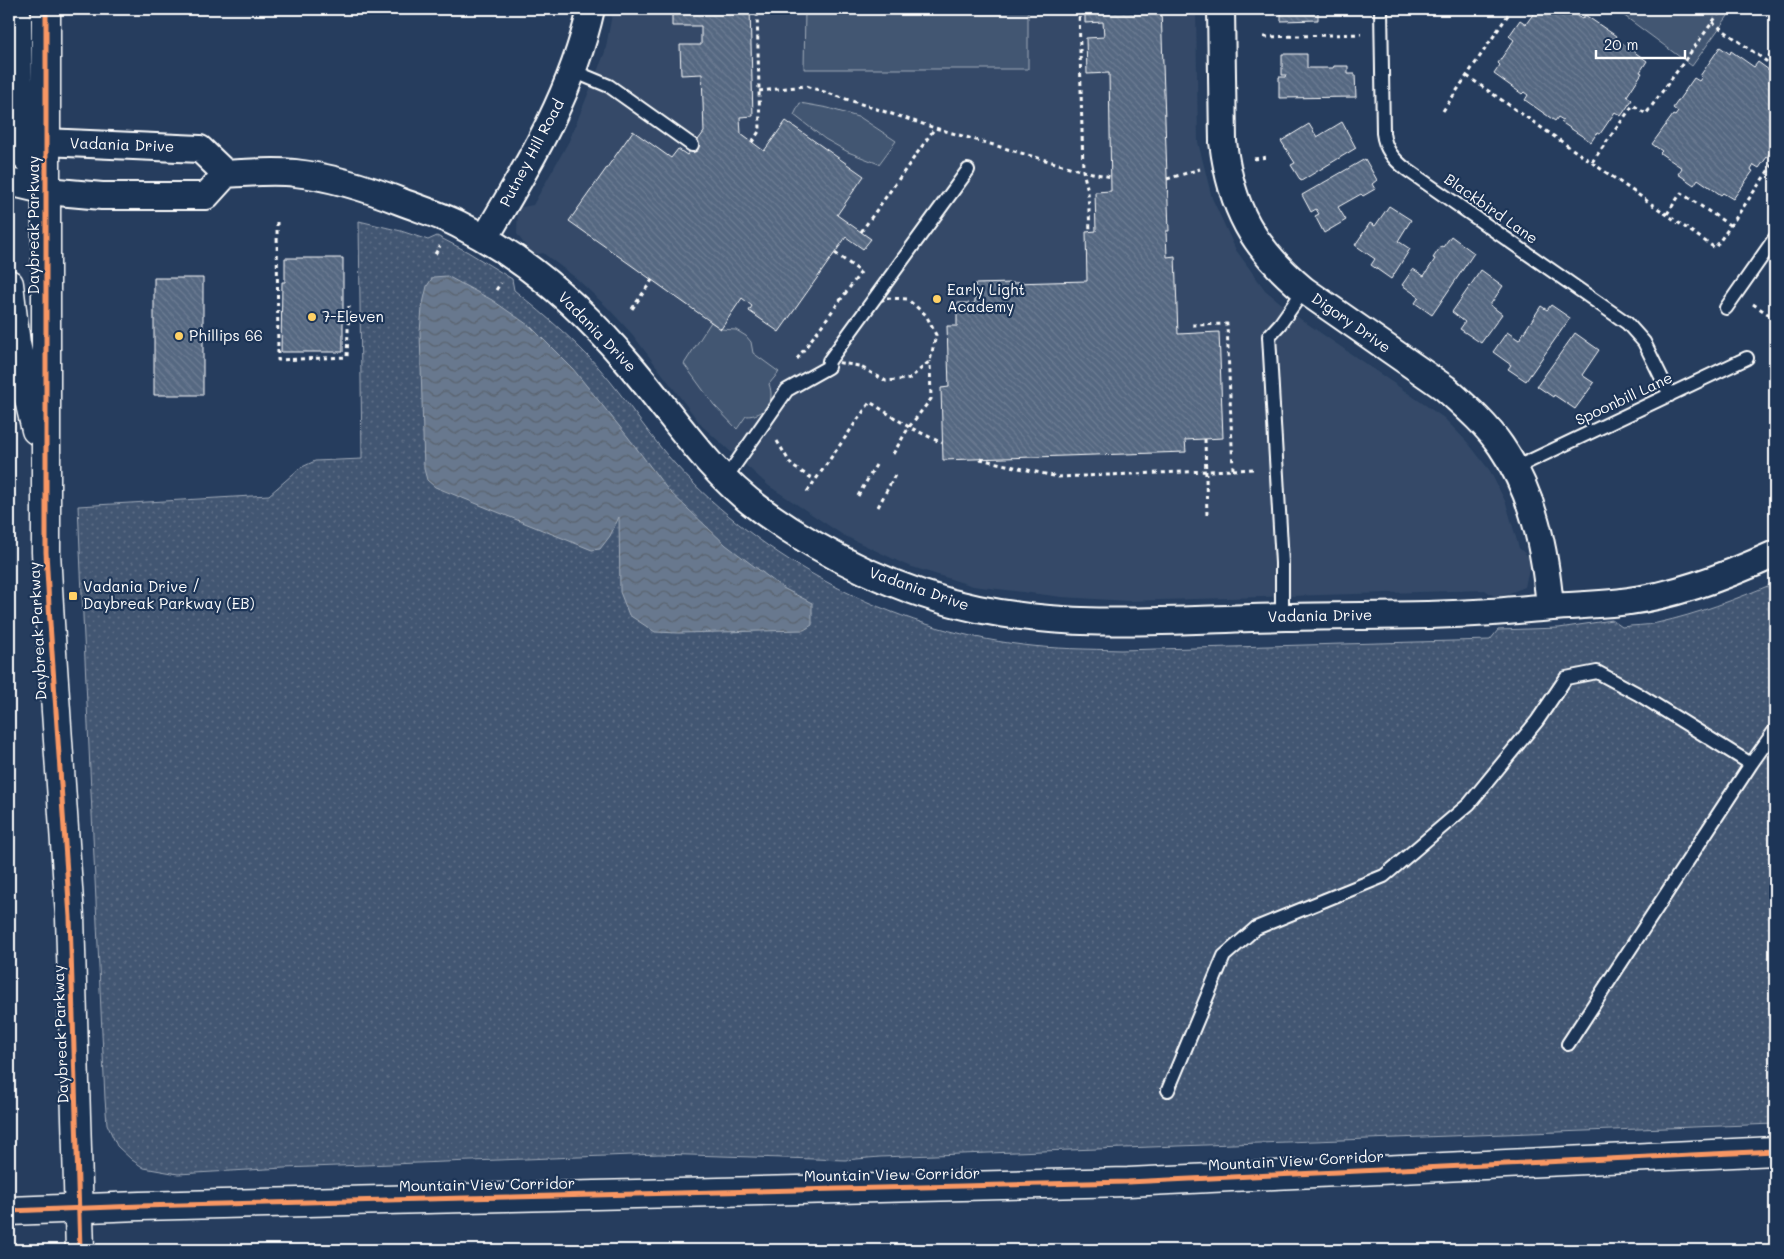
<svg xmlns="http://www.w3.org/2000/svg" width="1784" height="1259" font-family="Mali,sans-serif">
	<defs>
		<pattern id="grass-dots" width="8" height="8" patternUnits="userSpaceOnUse" patternTransform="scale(1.25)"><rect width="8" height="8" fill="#425672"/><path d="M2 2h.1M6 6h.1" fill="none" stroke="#5e6f87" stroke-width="1.8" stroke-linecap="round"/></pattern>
		<pattern id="water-waves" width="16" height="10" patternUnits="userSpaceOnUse" patternTransform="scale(1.25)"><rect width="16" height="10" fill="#67788e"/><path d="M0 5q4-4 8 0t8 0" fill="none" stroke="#5a626d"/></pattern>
		<pattern id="building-back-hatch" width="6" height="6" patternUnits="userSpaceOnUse" patternTransform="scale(1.25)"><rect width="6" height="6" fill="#556781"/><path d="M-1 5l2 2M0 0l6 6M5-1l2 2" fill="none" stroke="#6e7e94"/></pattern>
	</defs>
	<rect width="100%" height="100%" fill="#263d5e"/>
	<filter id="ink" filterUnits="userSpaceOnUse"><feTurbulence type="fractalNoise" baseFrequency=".02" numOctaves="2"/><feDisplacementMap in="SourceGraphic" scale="10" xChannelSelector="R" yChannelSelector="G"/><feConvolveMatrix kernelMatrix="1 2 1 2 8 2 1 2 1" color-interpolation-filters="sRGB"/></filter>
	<g filter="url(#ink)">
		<!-- built -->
		<path fill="#344a68" d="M613 9H1196L1198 142 1212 198 1236 250 1265 290 1299 318 1444 418 1469 444 1490 471 1506 503 1519 548 1531 559 1525 587 1497 598 1485 590 1128 601 1062 597 973 586 906 565 843 535 769 486 702 426 632 334 608 308 576 278 543 253 532 255 517 234 518 208 533 205 569 141 605 52Z"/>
		<!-- grass -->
		<path fill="url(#grass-dots)" stroke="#a0aab8" d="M359 221 401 231 428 240 437 236 468 252 512 279 514 290C548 318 582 346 610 381 632 408 651 438 675 464 764 562 891 629 1023 645 1055 649 1088 649 1121 650L1490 640 1498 630 1559 628 1612 620 1622 627C1633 625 1646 626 1657 623 1698 614 1736 599 1775 583V1124L880 1157 845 1160 659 1154 284 1168 178 1174 144 1168 132 1160 117 1146 107 1124 105 1099 78 506 269 495 300 468 315 461 362 459Z"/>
		<!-- park -->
		<path fill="#425672" stroke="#a0aab8" d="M805 9H1028V69H804Z
			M1615 9H1733L1692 66Z
			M800 103 828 108 861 118 896 141 879 164 848 152 825 139 794 115Z
			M711 322 721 329 736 330 746 336 751 342 753 353 779 372 769 384C776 403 764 416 746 416L737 429 714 405 684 364Z"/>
		<!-- water -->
		<path fill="url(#water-waves)" stroke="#a4aebb" d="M447 276 492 300 531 327 573 369 628 437 668 490 726 545 783 588 812 603V625L804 630 679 633 655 632 629 615 620 592 619 517 610 536 600 549 592 550 435 487 427 480 424 469 420 332 422 308 427 286 433 277Z"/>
		<!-- building -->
		<path fill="url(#building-back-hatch)" stroke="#fff" d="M672 9H750L753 116 740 117 741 134 764 151 786 121 864 176 837 215 871 239 863 249 846 237 779 332 749 311 752 306 742 298 721 329 569 221 633 131 671 158 678 149 687 155 704 132 702 74 681 75 680 45H701V26H672Z
			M1085 9H1161L1169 231H1166L1167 257 1175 256 1178 334 1219 332 1223 438 1185 440 1186 452 943 460 941 388 949 387 947 326H957V303H969V306L975 302V284L1087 281 1086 232 1096 231 1095 192 1111 191 1109 73 1087 74 1086 38 1104 37 1103 22 1085 23Z
			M1281 9H1318V20L1281 21Z
			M1537 9H1571L1578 14 1577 16 1582 19 1585 15 1616 36 1613 41 1617 43 1619 41 1647 61 1640 72 1642 73 1627 96 1632 100 1621 116 1615 112 1600 134 1597 133 1591 142 1561 122 1563 120 1558 117 1555 121 1525 100 1528 95 1524 92 1522 94 1494 74 1500 65 1498 63 1514 40 1509 36 1520 20 1526 24Z
			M1720 47 1730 54 1731 51 1754 67 1758 62 1773 73 1769 78 1775 82V146L1759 168 1754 165 1751 170 1753 171 1733 199 1723 193 1721 195 1698 179 1694 185 1678 174 1682 168 1660 153 1662 151 1652 144 1673 115 1675 116 1678 112 1673 108 1694 78 1699 81 1702 77 1700 76Z
			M1282 54H1307V68H1333L1334 66H1348V74H1355L1356 97 1279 98V77H1285L1286 75H1282Z
			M1342 122 1356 148 1301 181 1291 165 1295 163 1281 141 1309 124 1317 137Z
			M1365 159 1377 180 1372 184 1375 189 1363 196 1361 194 1338 207 1346 220 1324 233 1315 216 1319 214 1316 209 1311 212 1302 195Z
			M1389 206 1411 220 1398 241 1410 249 1391 279 1371 265 1375 259 1355 245 1370 223 1375 226Z
			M1451 236 1474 253 1432 315 1415 303 1419 297 1402 285 1413 269 1424 276 1435 259 1433 258 1441 246 1443 247Z
			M285 258H343V352H281L282 282H285Z
			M1481 270 1503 286 1490 305 1502 314 1481 343 1460 329 1465 322 1452 312Z
			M154 278H203V395H154Z
			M1551 305 1570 318 1526 381 1508 369 1511 365 1493 352 1507 332 1519 340 1541 306 1547 310Z
			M1575 333 1599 350 1582 375 1594 383 1575 409 1554 395 1553 397 1537 386Z"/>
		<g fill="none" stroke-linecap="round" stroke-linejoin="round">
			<defs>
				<path id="lane" d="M1381 9 1383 133C1385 149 1393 159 1406 169L1627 323 1644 342 1670 395
					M573 71 609 86 692 145
					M1726 308 1775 238
					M1515 468 1747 358
					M725 479 787 390 828 367 829 361 968 170
					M1282 617V563L1269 336 1280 324 1304 290
					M1568 1044 1751 764 1775 730
					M1168 1090 1224 956 1256 928 1384 876 1469 804 1537 721 1566 678 1597 672 1638 694 1751 764"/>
				<path id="street" d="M1221 9 1223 142C1231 208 1253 248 1304 290L1445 388C1465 406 1486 424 1501 446 1534 494 1545 550 1550 607
					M26 144 45 142 200 149 226 174C248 173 272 170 295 173 332 177 367 188 402 202 420 209 440 215 458 224 524 257 581 307 629 364 672 414 707 471 761 510 825 556 901 593 978 609 1080 630 1183 619 1286 617 1349 615 1412 617 1475 613 1500 612 1526 609 1552 607 1577 605 1603 605 1629 601 1677 595 1731 574 1775 554
					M9 182 47 191 102 196H206L226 174
					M485 238C529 164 572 94 591 9"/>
				<path id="primary" d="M15 9 17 19 19 144 46 189
					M46 9V552L50 623 70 917 80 1250
					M9 284 16 344 36 430"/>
				<path id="highway" d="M9 1211 140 1206 1128 1182 1775 1151"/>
			</defs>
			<!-- lane casing -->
			<use href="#lane" stroke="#fff" stroke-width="16"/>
			<!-- street casing -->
			<use href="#street" stroke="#fff" stroke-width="30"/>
			<!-- primary casing -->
			<use href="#primary" stroke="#fff" stroke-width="31"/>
			<!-- highway casing -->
			<use href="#highway" stroke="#fff" stroke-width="31"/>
			<!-- path -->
			<path stroke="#fff" stroke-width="3" stroke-dasharray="4 4" stroke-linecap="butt" d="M1079 9 1083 171 1088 191 1090 231
				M1712 22 1766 61 1775 47
				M1264 37 1361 34
				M1467 76 1715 248 1775 161
				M759 91 806 86 935 128 1083 171 1111 177
				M1443 111 1510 12
				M752 142 760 130 757 9
				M1254 159 1268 157
				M1592 162 1633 105 1646 114 1722 9
				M1167 179 1200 169
				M1667 214 1681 193 1731 226
				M277 222 278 360 347 357 349 306
				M861 232 935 128
				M435 254 440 246
				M496 290 501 283
				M887 298 907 299 926 315 936 335 930 361 909 379 886 381 859 366 829 361C851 347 861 330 869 306Z
				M1753 304 1774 318 1775 317
				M632 309 652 280
				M797 359 861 272 835 253
				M1205 439 1207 516
				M777 441 792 466 815 480
				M893 454 909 427 931 399 930 361
				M980 459 1058 477 1233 470 1227 324 1192 325
				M1233 470 1255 469
				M807 492 870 402 909 427 942 443
				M858 496 876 465
				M878 507 896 473"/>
			<!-- lane -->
			<use href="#lane" stroke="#1d3557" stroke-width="12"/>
			<!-- street -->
			<use href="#street" stroke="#1d3557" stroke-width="26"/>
			<!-- primary -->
			<use href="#primary" stroke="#1d3557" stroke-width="28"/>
			<!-- highway -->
			<use href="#highway" stroke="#1d3557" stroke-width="28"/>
			<defs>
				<path id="cycleway" d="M46 9V552L50 623 70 917 80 1250
					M9 1211 140 1206 1128 1182 1775 1151"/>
			</defs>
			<!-- cycleway casing -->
			<use href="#cycleway" stroke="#1d3557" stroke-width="8"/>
			<!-- cycleway -->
			<use href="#cycleway" stroke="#f99763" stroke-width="5"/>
		</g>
	</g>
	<!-- markers -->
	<g fill="#ffd166" stroke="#1d3557" stroke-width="2">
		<circle cx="937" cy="299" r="5"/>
		<circle cx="312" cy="317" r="5"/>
		<circle cx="179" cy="336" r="5"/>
		<rect x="68" y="591" width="10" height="10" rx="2.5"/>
	</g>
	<g text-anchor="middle" stroke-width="4.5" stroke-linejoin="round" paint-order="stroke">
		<!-- street labels -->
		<g font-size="15" fill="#fff" stroke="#1d3557">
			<text transform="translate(122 145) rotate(2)" y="5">Vadania Drive</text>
			<text transform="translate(532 153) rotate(-62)" y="5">Putney Hill Road</text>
			<text transform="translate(1491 209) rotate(35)" y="5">Blackbird Lane</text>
			<text transform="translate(34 225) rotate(-90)" y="5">Daybreak Parkway</text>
			<text transform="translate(1351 323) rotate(35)" y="5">Digory Drive</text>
			<text transform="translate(597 332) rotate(46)" y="5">Vadania Drive</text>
			<text transform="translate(1624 399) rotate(-25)" y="5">Spoonbill Lane</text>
			<text transform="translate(919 589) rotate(19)" y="5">Vadania Drive</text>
			<text transform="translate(1320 616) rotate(-1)" y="5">Vadania Drive</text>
			<text transform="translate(38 631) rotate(-93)" y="5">Daybreak Parkway</text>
			<text transform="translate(61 1034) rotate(-92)" y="5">Daybreak Parkway</text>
			<text transform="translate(1296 1161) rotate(-3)" y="5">Mountain View Corridor</text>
			<text transform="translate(892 1175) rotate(-1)" y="5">Mountain View Corridor</text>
			<text transform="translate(487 1185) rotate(-1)" y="5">Mountain View Corridor</text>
		</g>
		<!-- poi labels -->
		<g font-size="15" fill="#fff" stroke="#1d3557" text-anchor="start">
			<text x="947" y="295">Early Light<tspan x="947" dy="17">Academy</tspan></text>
			<text x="322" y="322">7-Eleven</text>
			<text x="189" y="341">Phillips 66</text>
			<text x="83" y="592">Vadania Drive /<tspan x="83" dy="17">Daybreak Parkway (EB)</tspan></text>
		</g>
	</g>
	<!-- margin -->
	<rect width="1784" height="1259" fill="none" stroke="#1d3557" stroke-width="30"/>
	<rect x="15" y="15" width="1754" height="1229" fill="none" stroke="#fff" stroke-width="2" filter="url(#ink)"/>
	<!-- scale -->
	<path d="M1596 50v8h89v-8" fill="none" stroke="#ffffff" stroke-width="2.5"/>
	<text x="1604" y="50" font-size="15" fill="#ffffff" stroke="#1d3557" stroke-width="4" paint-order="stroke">20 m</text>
</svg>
